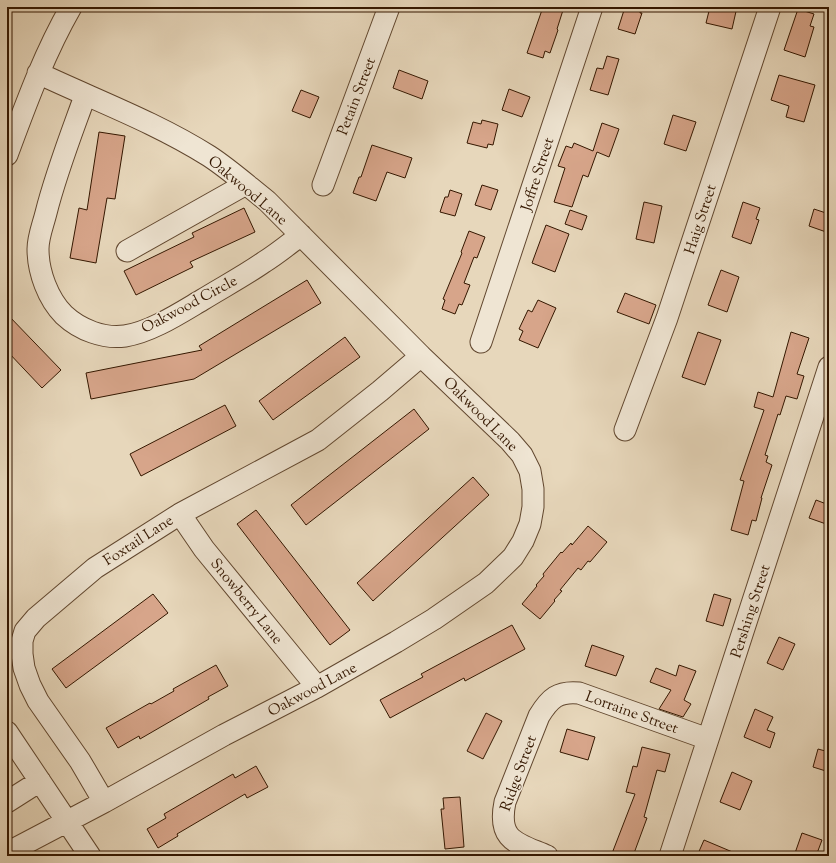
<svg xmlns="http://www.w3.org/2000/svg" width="836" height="863" font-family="'Sorts Mill Goudy',serif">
	<rect width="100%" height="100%" fill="#e7d7bb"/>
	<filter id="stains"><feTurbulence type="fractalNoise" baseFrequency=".005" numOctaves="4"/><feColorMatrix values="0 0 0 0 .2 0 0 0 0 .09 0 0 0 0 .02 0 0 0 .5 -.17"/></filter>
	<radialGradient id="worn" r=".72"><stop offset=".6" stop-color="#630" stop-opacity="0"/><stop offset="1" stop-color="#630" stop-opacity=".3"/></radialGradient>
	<!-- building -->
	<path fill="#d7a58a" stroke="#341700" d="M543 7H564L557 29 558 30 550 53 545 51 543 58 527 53Z
		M625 7H641L640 13H642L635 34 618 29Z
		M710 7H737L732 29 706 23Z
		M798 9 814 14 810 26 814 27 805 57 784 50Z
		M607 56 619 59 608 95 590 90 597 68 603 69Z
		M399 70 428 81 422 99 393 88Z
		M779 75 815 85 804 122 786 117 789 106 771 100Z
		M509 89 530 97 522 117 502 110Z
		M301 90 319 97 310 118 292 111Z
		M673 115 696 122 686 151 664 144Z
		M482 120 498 124 493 145 488 144 487 148 467 143 473 122 481 124Z
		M602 123 619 129 609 157 597 152 588 177 583 175 572 207 554 202 565 168 558 166 566 146 572 148 574 143 593 151Z
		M99 132 125 136 115 199 107 198 96 263 70 258 79 208 87 210Z
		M372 145 412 158 405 178 387 172 376 201 353 193 359 177H361Z
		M482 185 498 190 491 210 475 205Z
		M450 190 462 194 455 216 440 212 445 197H448Z
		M644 202 662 206 654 243 636 239Z
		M743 202 760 208 756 219 759 220 751 244 732 237Z
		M244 208 255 232 190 262 193 267 136 295 124 271 194 237 192 233Z
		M814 209 829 214V233L809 226Z
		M570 210 587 216 582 230 565 224Z
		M546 225 569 234 555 272 532 263Z
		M469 231 485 237 477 258 474 257 464 283 470 285 462 305 459 304 455 314 442 309 445 300 443 299 462 253 461 252Z
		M721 270 739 277 727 312 708 305Z
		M307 280 321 303 194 379 91 399 86 373 202 350 199 346Z
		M625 293 656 305 649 324 617 312Z
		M538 300 556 308 538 348 519 340 523 331 519 329 528 310 532 312Z
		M7 314 61 370 42 388 7 351Z
		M698 332 721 340 705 385 682 377Z
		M791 332 809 338 797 374 804 376 797 399 786 396 780 415 778 414 765 455 768 456 766 462 772 465 761 498H762L756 521 752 520 748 535 731 530 744 481 740 480 764 410 754 407 758 392 773 397Z
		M345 337 360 357 273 420 259 401Z
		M225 405 236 426 141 476 130 454Z
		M414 409 429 429 306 525 291 505Z
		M473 477 489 495 373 601 357 583Z
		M816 500 829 505V525L809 518Z
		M256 510 350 630 330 645 237 524Z
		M588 526 607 542 590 562 588 561 581 570 578 568 560 590 562 591 554 600 555 601 540 619 522 604 537 586 536 585 544 576 543 574 561 552 562 553 571 543 572 545Z
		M153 594 168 613 66 688 52 669Z
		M714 594 731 599 723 626 706 621Z
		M512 625 525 649 465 681 464 678 390 718 380 700 423 677 421 674Z
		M779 637 795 644 783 670 767 663Z
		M592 645 624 656 616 676 585 666Z
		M216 665 228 686 208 697 209 699 140 739 139 736 118 748 106 728 150 703 151 704 174 691 173 689Z
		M679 665 696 671 684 700 691 704 683 717 659 709 671 690 650 682 656 668 676 676Z
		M755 709 773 717 767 730 775 733 770 748 744 737Z
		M486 713 502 721 483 759 467 751Z
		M567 729 595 737 588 760 560 752Z
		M642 747 670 754 665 772 657 770 644 817 647 818 633 856H611L635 794 626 792 633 766 637 767Z
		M818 749 829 752V772L813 767Z
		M256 766 268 787 247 798 245 794 177 834 178 836 158 848 147 829 166 818 164 814 233 774 235 778Z
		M732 772 752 781 740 810 720 802Z
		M460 797 464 847 445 849 441 809H444L443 798Z
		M802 833 822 840 816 856H794Z
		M704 840 742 856H697Z"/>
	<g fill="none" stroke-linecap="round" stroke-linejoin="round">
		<defs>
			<path id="minor" d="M85 96C71 135 56 173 46 213 43 225 38 237 38 249 38 272 48 299 64 315 80 330 104 339 125 336 151 332 180 313 202 300 223 287 244 276 264 262 277 254 289 244 301 235
				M7 155C26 104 44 54 71 7
				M323 185 389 7
				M127 251 246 184
				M481 342 592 7
				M625 430 667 318 770 7
				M180 514 204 549 317 687
				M7 732 90 856
				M7 802 40 781
				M104 802 80 761 38 701 30 685 24 668 22 654V641L25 631 36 618 95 568 180 514 318 440 380 391 421 356
				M7 853 104 802 224 735 317 687 396 642 434 619 486 583 513 557 523 541 530 524 533 507V489L530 471 522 455 510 441 421 356 267 201C248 186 229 169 209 156 155 122 95 100 38 73
				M547 856C517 843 497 841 505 802L539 716C550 698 558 691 579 693L708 739
				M670 856 829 367"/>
		</defs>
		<!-- minor casing -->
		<use href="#minor" stroke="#61472f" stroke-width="23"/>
		<!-- minor -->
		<use href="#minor" stroke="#efe5d3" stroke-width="21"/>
	</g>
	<g text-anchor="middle" stroke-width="3" stroke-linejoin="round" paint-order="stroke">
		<!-- street labels -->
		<g font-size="15" fill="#341700" stroke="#efe5d3">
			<text transform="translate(356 96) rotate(-69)" y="5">Petain Street</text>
			<text transform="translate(537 174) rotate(-72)" y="5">Joffre Street</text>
			<text transform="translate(248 190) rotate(40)" y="5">Oakwood Lane</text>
			<text transform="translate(700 219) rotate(-72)" y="5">Haig Street</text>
			<text transform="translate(189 304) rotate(-28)" y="5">Oakwood Circle</text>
			<text transform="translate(481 414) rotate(45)" y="5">Oakwood Lane</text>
			<text transform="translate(138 540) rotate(-33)" y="5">Foxtail Lane</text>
			<text transform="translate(247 601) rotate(51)" y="5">Snowberry Lane</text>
			<text transform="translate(750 611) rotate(-72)" y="5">Pershing Street</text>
			<text transform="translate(312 689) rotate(-28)" y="5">Oakwood Lane</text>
			<text transform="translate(632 712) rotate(20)" y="5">Lorraine Street</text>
			<text transform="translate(518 773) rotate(-70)" y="5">Ridge Street</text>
		</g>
	</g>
	<!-- margin -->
	<rect width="836" height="863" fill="none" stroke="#e7d7bb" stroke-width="24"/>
	<rect x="8" y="8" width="820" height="847" fill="none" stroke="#341700" stroke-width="2"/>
	<rect x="12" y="12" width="812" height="839" fill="none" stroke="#341700"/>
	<rect width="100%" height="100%" filter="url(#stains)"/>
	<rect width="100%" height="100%" fill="url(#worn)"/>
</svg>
